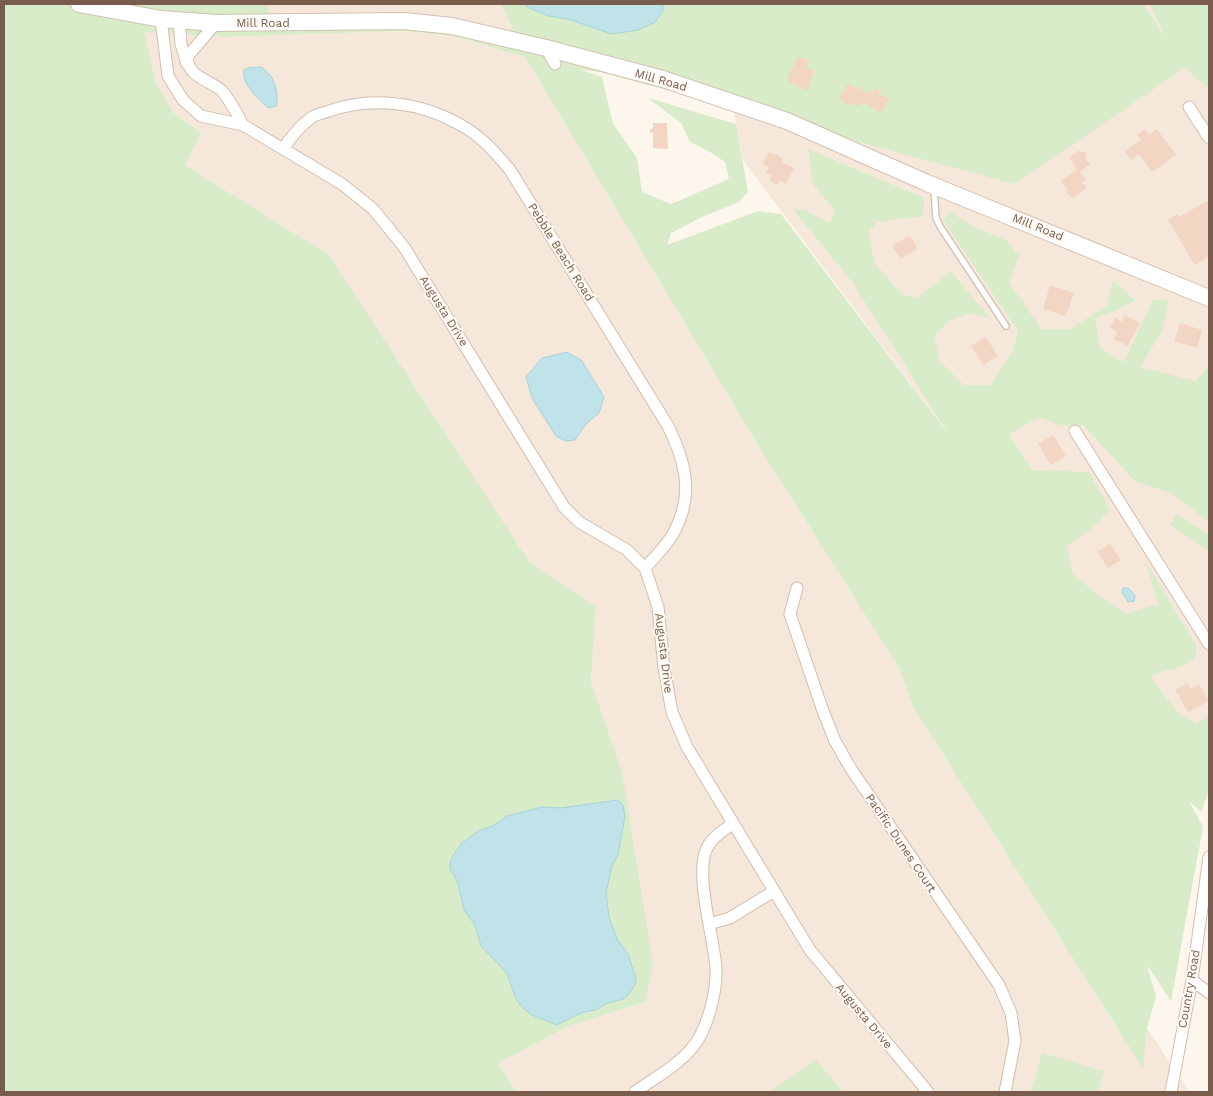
<svg xmlns="http://www.w3.org/2000/svg" width="1213" height="1096" font-family="'Work Sans',sans-serif">
	<rect width="100%" height="100%" fill="#fdf6ec"/>
	<!-- residential -->
	<path fill="#f5e8da" d="M268 4H501L515 34 269 17Z
		M1144 4H1209V781L743 160 733 108 1185 68Z
		M403 31 454 36 525 57 759 447 899 668 913 707 1142 1068 1147 1028 1189 1092H844L816 1061 768 1092H517L498 1063 569 1026 645 1002 622 771 591 682 596 606 530 563 329 255 185 165 201 133 174 113 156 83 143 32 224 37Z"/>
	<!-- green -->
	<path fill="#d8ecc9" d="M4 4H268L269 16 515 34 501 4H1144L1165 37 1150 4H1209V89L1185 68 1014 184 600 72 579 69 602 77 613 124 637 158 642 192 671 204 729 179 725 162 710 152 690 142 681 123 648 98 736 124 748 192 739 202 702 217 671 233 667 245 758 211 781 214 949 435 853 283 793 209 805 210 829 223 836 212 813 184 808 149 924 198 923 216 877 222 869 232 874 262 901 294 917 298 951 271 990 318 969 313 949 321 934 337 940 361 964 385H991L1013 350 1018 331 943 220 950 212 974 227 1006 240 1019 256 1009 282 1041 329H1070L1106 306 1113 280 1136 301 1095 319 1100 348 1124 362 1153 300 1169 299 1162 332 1140 367 1195 381 1209 367V522L1171 493 1135 481 1084 426 1060 425 1039 417 1009 434 1032 470 1089 472 1110 510 1094 527 1067 546 1072 573 1098 595 1126 614 1158 604 1146 562 1197 647 1195 658 1181 667 1164 671 1150 677 1180 715 1197 724 1209 715V791L1201 812 1189 801 1203 827 1171 1001 1147 965 1156 997 1147 1028 1143 1069 913 707 899 668 759 447 525 57 454 36 403 31 224 37 144 32 156 83 174 113 201 133 185 165 329 255 530 563 596 606 591 682 622 771 653 966 645 1002 569 1026 498 1063 517 1092H4Z
		M1176 514 1209 534V551L1170 525Z
		M1042 1053 1104 1071 1098 1092H1031Z
		M816 1060 844 1092H768Z"/>
	<!-- water -->
	<path fill="#bfe3e8" stroke="#a5d3da" d="M524 4H663V11L654 23 638 30 612 34 568 19 549 16 529 8Z
		M261 67C273 73 280 93 276 106L269 108C259 100 241 84 244 70L248 68Z
		M567 352 582 361 604 397 599 413 586 424 575 440 566 441 556 436 532 398 526 377 542 358Z
		M1123 588H1128L1135 595 1134 601 1128 602 1122 592Z
		M618 800 623 805 625 816 618 855 612 866 606 893 609 917 617 939 628 954 636 979 635 985 629 994 623 999 605 1004 598 1009 581 1013 557 1025 532 1015 524 1009 516 999 507 973 481 946 475 925 464 910 458 883 450 869V863L453 856 462 843 478 831 493 826 507 816 542 807 561 808Z"/>
	<!-- building -->
	<path fill="#f3d5c3" d="M798 56 809 61 806 67 815 71 807 91 787 81Z
		M848 83 858 89 859 85 861 89 869 94 870 90 873 92 875 88 881 91 879 94 889 99 882 113 862 102 859 107 851 103 849 106 839 99Z
		M653 123H667L668 149 653 148V132L650 133V129L653 128Z
		M1145 129 1149 134 1157 129 1176 155 1152 172 1139 154 1131 160 1125 151 1141 140 1137 135Z
		M1080 150 1082 153 1084 151 1087 156 1085 158 1090 164 1080 172 1086 180 1082 182 1087 188 1073 198 1066 191 1068 190 1061 181 1077 169 1069 158Z
		M769 152 783 158 782 162 794 168 786 184 780 181 777 185 770 181 772 176 766 173 769 167 762 164Z
		M1207 201 1209 205V256L1195 265 1168 220 1177 214 1179 217Z
		M909 236 911 238 912 237 917 249 901 259 892 246Z
		M1050 285 1074 293 1066 316 1043 309Z
		M1125 315 1140 323 1128 346 1114 339 1118 332 1110 328 1115 318 1121 322Z
		M1180 323 1202 330 1197 348 1174 341Z
		M986 337 998 356 983 365 971 346Z
		M1053 435 1066 456 1051 465 1038 444Z
		M1110 544 1121 560 1108 568 1097 552Z
		M1187 683 1191 689 1199 684 1209 701 1188 712 1175 690Z"/>
	<g fill="none" stroke-linecap="round" stroke-linejoin="round">
		<defs>
			<path id="service" d="M934 188 936 218 941 228 1006 326"/>
			<path id="minor" d="M161 19 168 76 183 100 201 116 243 125 342 184 373 209 404 247 564 507 579 522 627 550 645 568 658 607 664 668 672 712 687 747 810 950 928 1092
				M179 21 181 44 187 64
				M216 23 187 57C188 78 209 79 222 91 230 100 237 114 243 125
				M546 48 555 64
				M1189 107 1209 138
				M283 149C291 137 300 126 311 118 316 114 324 113 329 111 371 96 420 102 459 124 480 135 495 152 510 170L668 426C686 463 694 495 674 532 668 545 654 557 645 568
				M1075 431 1209 644
				M797 588 790 614 823 711 835 741 851 769 999 985 1011 1013 1015 1041 1005 1092
				M709 924 730 918 774 891
				M1192 980 1209 993
				M635 1092C653 1079 677 1066 692 1048 707 1031 717 992 716 969 715 940 691 866 710 843 715 835 726 829 733 823
				M1171 1092 1192 980 1209 857"/>
			<path id="secondary" d="M79 4 161 19 216 23 404 21 452 26 546 48 663 79 787 121 927 183 1209 298"/>
		</defs>
		<!-- service casing -->
		<use href="#service" stroke="#d1beb0" stroke-width="8"/>
		<!-- minor casing -->
		<use href="#minor" stroke="#d1beb0" stroke-width="13"/>
		<!-- secondary casing -->
		<use href="#secondary" stroke="#d6c0b0" stroke-width="18"/>
		<!-- service -->
		<use href="#service" stroke="#fff" stroke-width="5.5"/>
		<!-- minor -->
		<use href="#minor" stroke="#fff" stroke-width="11"/>
		<!-- secondary -->
		<use href="#secondary" stroke="#fff" stroke-width="16"/>
	</g>
	<g text-anchor="middle" stroke-width="4" stroke-linejoin="round" paint-order="stroke">
		<!-- street labels -->
		<g font-size="12" fill="#7a5c4d" stroke="#fffaf3">
			<text x="263" y="27">Mill Road</text>
			<text transform="translate(661 80) rotate(16)" y="4">Mill Road</text>
			<text transform="translate(1038 227) rotate(22)" y="4">Mill Road</text>
			<text transform="translate(561 252) rotate(58)" y="4">Pebble Beach Road</text>
			<text transform="translate(444 311) rotate(58)" y="4">Augusta Drive</text>
			<text transform="translate(664 653) rotate(83)" y="4">Augusta Drive</text>
			<text transform="translate(901 843) rotate(56)" y="4">Pacific Dunes Court</text>
			<text transform="translate(1189 989) rotate(-80)" y="4">Country Road</text>
			<text transform="translate(864 1016) rotate(50)" y="4">Augusta Drive</text>
		</g>
	</g>
	<!-- border -->
	<rect width="1213" height="1096" fill="none" stroke="#7a5c4d" stroke-width="10"/>
</svg>
